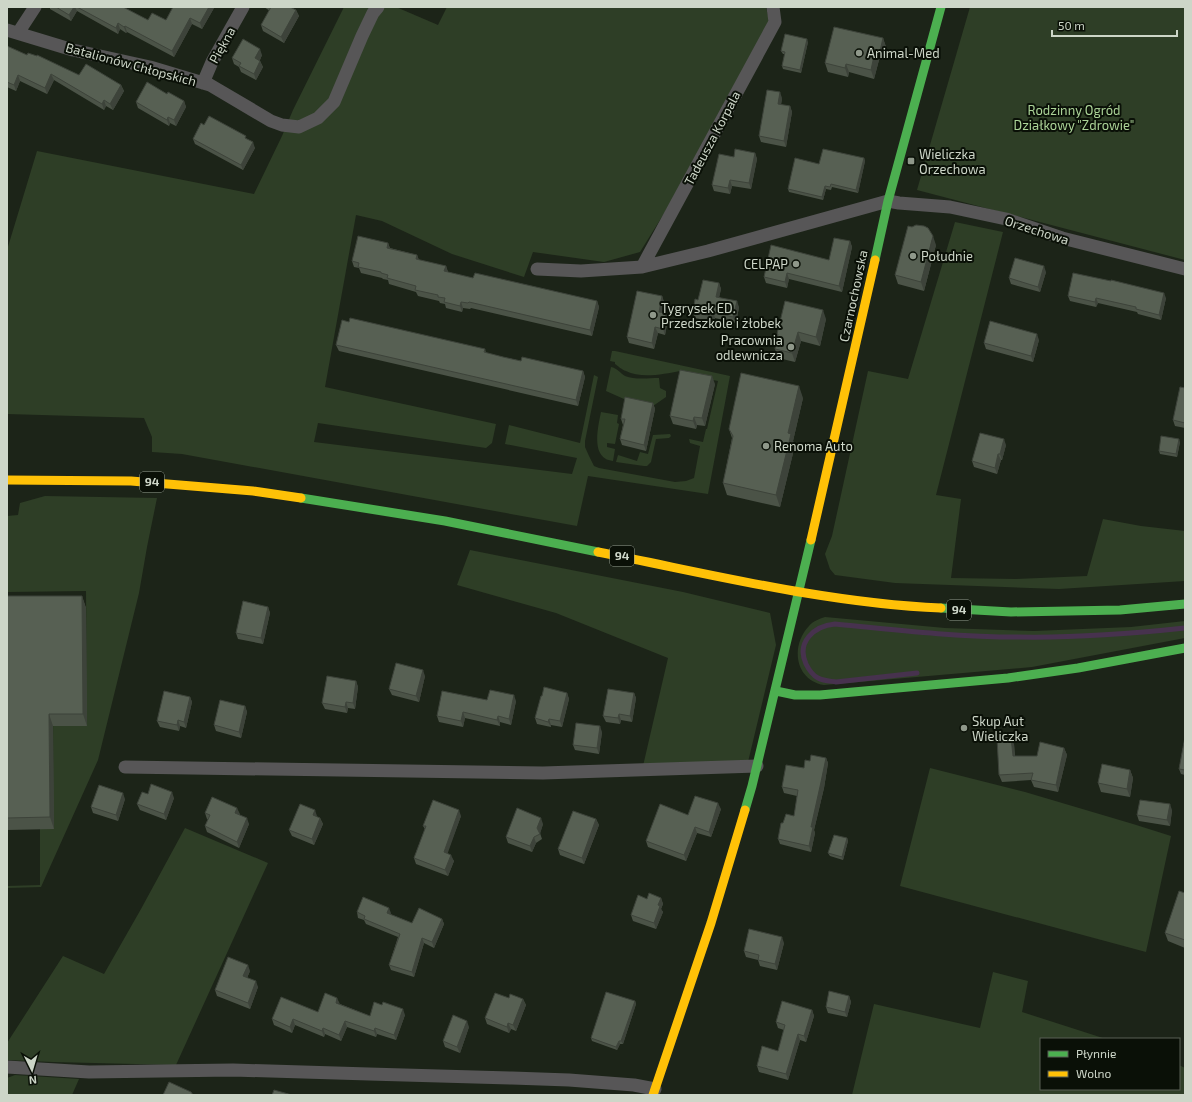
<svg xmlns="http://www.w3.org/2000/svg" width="1192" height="1102" font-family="'Exo 2',sans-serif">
	<rect width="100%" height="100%" fill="#1c2418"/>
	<!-- green -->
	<path fill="#2e3e26" d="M344 7H396L438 25 447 7H766L770 25 678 191 640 252 604 262 533 252 524 277 452 254 382 221 356 215 325 387 496 424 492 443 486 448 318 423 314 442 572 474 577 458 505 444 509 425 580 443 594 375 598 377 585 441V447L589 456 594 466 599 468 675 482 686 481 694 478 700 446 690 443 689 439 703 442 706 429H707L718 381 684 374 680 371C664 374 641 379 626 371 622 370 618 366 615 364V362L610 361 612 351H615L730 376 708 494 588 476 577 526 182 454 152 452V437L144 418 7 414V250L37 151 254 194 282 136 293 110Z
		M970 7H1185V260L917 190Z
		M955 222 1003 232 936 495 961 499 951 578 1016 579 1087 576 1103 519 1141 526 1185 531V581L1059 589 895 583 835 575 830 569 825 554 832 536 868 371 908 379Z
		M611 367C617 368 620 373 625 376 635 380 648 378 659 378L660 388 666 391V397L653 406 624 399 606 391Z
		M601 412 618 415 617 423 619 424 615 444 607 443V447L615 449 613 461C590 459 598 427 601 412Z
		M670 434 671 436 669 438 656 439 651 462 647 466H644L616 462 618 455 637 461 640 452 648 454 653 435Z
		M45 496 157 498 147 547 139 593 98 760 41 887 7 888V886L40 885V829H54L53 725 87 726 86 591 7 592V516L18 515 20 503Z
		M470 550 683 592 770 613 776 645 748 762 643 766 668 658 556 613 457 585Z
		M825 617 945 628 1034 631 1131 627 1185 621V638L1032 667 824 685C795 680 790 646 809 626 813 621 819 619 825 617Z
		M930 768 1025 792 1133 824 1171 836 1146 952 900 886Z
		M185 828 268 863 176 1065 53 1062 7 1060V1043L63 956 104 974 141 909Z
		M993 972 1028 981 1022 1012 1106 1039H1041V1089H1179V1065L1185 1068V1095H852L874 1004 980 1028Z
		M15 1075 79 1079 72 1095H7V1078Z"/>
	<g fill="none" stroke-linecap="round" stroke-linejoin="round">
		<!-- stream -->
		<path stroke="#47324e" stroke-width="5" d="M917 673 836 682C830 681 824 681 818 678 812 675 809 670 806 664 796 642 814 626 835 624 896 630 957 637 1018 637 1074 638 1129 634 1185 628"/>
		<!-- street -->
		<path stroke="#575657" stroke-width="13" d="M7 30 73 50 150 67 210 85 271 121 282 125 299 127 318 118 334 102 362 36 373 13 378 7
			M18 33 35 7
			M203 83 212 62 243 7
			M642 267 775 22 773 7
			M537 269 581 271 642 267 708 251 888 201 899 203 950 207 1006 219 1062 238 1185 269
			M125 767 543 773 757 766
			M7 1067 89 1072 233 1070 369 1074 512 1078 569 1080 634 1085 655 1089"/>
		<!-- fast -->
		<path stroke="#4caf50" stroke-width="9" d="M875 260 888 201 941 7
			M301 498 445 521 598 552
			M941 608 1011 612 1120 610 1185 604
			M776 691 795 695H820L1008 678 1078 668 1185 648
			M745 810 752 786 811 540"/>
		<!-- slow -->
		<path stroke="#ffc107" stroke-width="9" d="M7 480 131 481 253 491 301 498
			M811 540 875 260
			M598 552C711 574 825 603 941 608
			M653 1095 711 923 745 810"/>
	</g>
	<!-- wall -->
	<path fill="#4b5347" d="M50 7H123L148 20H166L214 8 202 29 192 24 174 57 127 32 126 33 120 29 118 34 77 11 71 21 50 9Z
		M264 7H290L296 10 299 16 284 43 263 31 261 25 270 11Z
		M883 38 886 47 883 60H879L874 79 849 72 848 77 828 72 825 63Z
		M808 42 801 73 783 69 782 66 785 54H783L781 51Z
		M7 46 27 55 79 75 121 85 124 91 113 110 106 106 104 110 54 80 47 94 20 81 16 91 7 87Z
		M262 55 260 60V61L263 67 256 80 241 72 239 67 234 64 232 58Z
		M167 94 184 101 186 107 176 126 170 123 169 126 138 108 136 102Z
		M782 98 781 105 790 106 792 112 786 147 761 142 759 136Z
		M204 125 247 139 255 148 243 170 195 144 193 139Z
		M755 153 757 159 751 189 732 186 730 194 714 191 712 185 734 157Z
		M864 158 865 161 858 193 832 187 831 190 826 189 823 200 789 192 788 189 819 164Z
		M850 241 852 247 842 292 789 279 787 288 766 283 764 277 829 260Z
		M388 243 390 248 417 255 419 260 446 266 448 272 473 278 597 301 599 307 592 336 471 308 470 309 463 308 462 312 446 308 445 304 440 303 439 301 418 296 416 292 389 284 388 280 383 279 382 278 361 273 359 268 354 267 352 261Z
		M936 245 924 291 898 284 895 275Z
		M1046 272 1040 292 1011 284 1009 278Z
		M719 283 721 289 719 297 739 307 736 323 715 318 714 322 695 318 693 313 698 300Z
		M662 296 664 302 662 313 668 319 665 335 658 333 654 349 629 343 627 337Z
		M1068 296 1166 298 1161 320 1138 314 1137 312 1098 303 1096 307 1070 301Z
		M826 319 820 346 801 341 795 362 778 358 775 349 778 336 777 334Z
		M1039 340 1033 362 986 349 984 343Z
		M336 345 485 349 486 353 521 361 583 371 585 377 578 406 339 351Z
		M715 384 705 426 697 425 696 429 673 424 670 416Z
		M1185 388V428L1175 426 1173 420Z
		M803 398 793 441 795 445 780 507 727 495 723 483 732 438 729 429Z
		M653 403 655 409 646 451 622 445 620 439 623 425 621 419Z
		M1180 442 1177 457 1160 454 1159 451Z
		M1006 445 1002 460H1001L997 474 974 467 972 461Z
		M7 596H82L86 608 87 726H53L54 829 7 830Z
		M268 607 270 613 263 644 238 639 236 633Z
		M425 676 419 702 392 695 389 689Z
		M356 681 358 687 355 709 348 708 347 713 325 709 322 703Z
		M567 693 569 699 562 727 551 725V727L537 724 535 718 542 696Z
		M634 693 636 698 632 722 621 720 620 724 606 722 603 716Z
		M190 697 192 702 186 728 180 726 179 731 160 727 157 721Z
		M487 700 516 701 511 725 500 722V726L465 718 463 727 439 722 437 716Z
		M245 706 247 712 241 738 216 731 214 725Z
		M602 732 599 754 575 750 573 745Z
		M1185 737V775L1181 774 1179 769Z
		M1014 744 1015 756H1037L1064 748 1067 755 1058 792 1034 787 1031 780 1002 782 999 775Z
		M826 758 828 763 824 788 814 830 815 833 811 852 780 844 778 839 783 823 794 816 797 796 784 793 782 787 804 768 810 761Z
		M1130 770 1133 778 1130 797 1101 792 1098 783Z
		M148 794 174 798 166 820 140 810 137 804Z
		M125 799 118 821 93 813 91 807Z
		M721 809 711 837 697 833 686 861 648 847 646 841 688 815Z
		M1172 810 1170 826 1139 821 1137 815Z
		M205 813 240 814 239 815 249 824 239 848 207 832 205 826 208 819H207Z
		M461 816 447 853 454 861 448 876 416 864 414 858 425 829 423 826Z
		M317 817 320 818 323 824 314 845 292 836 289 830Z
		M596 819 599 825 584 864 560 855 558 849Z
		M543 824 540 833 542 839 536 843 532 852 508 843 506 837Z
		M847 838 848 841 843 860 830 856 828 853Z
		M1185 893V948L1168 941 1165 933Z
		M661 898 663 904 661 909 663 912 656 929 633 921 631 915 647 899Z
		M357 912 391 913 390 914 412 923 442 919 444 924 434 948 424 943 414 977 391 970 389 965 398 937 366 924 364 920 358 918Z
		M784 943 777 970 760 966 758 960 746 957 744 951Z
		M250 971 247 978 258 987 250 1009 217 996 215 990Z
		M849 996 851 1002 847 1017 828 1013 826 1007Z
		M509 998 523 999 526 1005 516 1031 511 1029 509 1033 487 1024 485 1018Z
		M635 1001 636 1004 623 1044H620L617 1050 592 1041 591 1038Z
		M340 1004 370 1016 405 1015 396 1040 377 1034 376 1037 347 1027 341 1041 325 1034 324 1037 295 1025 292 1033 274 1025 272 1019 318 1012Z
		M812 1010 814 1016 806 1042 800 1040 788 1080 759 1072 757 1066 778 1051 784 1030 778 1028 776 1022Z
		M469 1027 460 1053 445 1047 443 1041Z"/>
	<!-- shaded-wall -->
	<path fill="#3d433a" d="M74 7H75L77 11 71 21 69 15Z
		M209 7 214 8 202 29 200 23Z
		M296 10 299 16 284 43 281 37Z
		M190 18 192 24 174 57 172 51Z
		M118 23 120 29 118 34 116 28Z
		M125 26 127 32 126 33 124 27Z
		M883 38 886 47 883 60 880 51Z
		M807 39 808 42 801 73 800 70Z
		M260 49 262 55 258 64 255 58Z
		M875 51 879 60 874 79 871 70Z
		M260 61 263 67 256 80 254 74Z
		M846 64 849 72 848 77 845 68Z
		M51 74 54 80 47 94 45 88Z
		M18 75 20 81 16 91 14 85Z
		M121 85 124 91 113 110 110 104Z
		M780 92 782 98 780 110 778 104Z
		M104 100 106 106 104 110 102 104Z
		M184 101 186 107 176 126 174 120Z
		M790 106 792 112 786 147 784 141Z
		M168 117 170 123 169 126 167 120Z
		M253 142 255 148 243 170 241 165Z
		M755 153 757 159 751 189 749 183Z
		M864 158 865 161 858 193 856 190Z
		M730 180 732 186 730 194 728 188Z
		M825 186 826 189 823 200 822 197Z
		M933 236 936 245 924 291 921 282Z
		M850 241 852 247 842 292 839 286Z
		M388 243 390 249 387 248Z
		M417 255 419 261 416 259Z
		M446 266 448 272 444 271Z
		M1044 266 1046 272 1040 292 1038 287Z
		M787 273 789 279 787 288 785 282Z
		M719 283 721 289 718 303 716 297Z
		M1164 293 1166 298 1161 320 1159 315Z
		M662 296 664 302 661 318 659 312Z
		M1096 298 1098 303 1096 307 1095 302Z
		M597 301 599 307 592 336 590 330Z
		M737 301 739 307 736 323 733 317Z
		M461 302 463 308 462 312 460 306Z
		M823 310 826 319 820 346 816 337Z
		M713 312 715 318 714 322 712 316Z
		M666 313 668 319 665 335 663 329Z
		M655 327 658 333 654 349 652 343Z
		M798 332 801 341 795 362 792 353Z
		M1037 334 1039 340 1033 362 1031 356Z
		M583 371 585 377 578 406 576 400Z
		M712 376 715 384 705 426 702 418Z
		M799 386 803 398 793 441 795 445 780 507 776 495 788 433Z
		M653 403 655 409 646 451 644 445Z
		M694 417 697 425 696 429 693 421Z
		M1004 439 1006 445 1002 460 1000 454Z
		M1179 439 1180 442 1177 457 1176 454Z
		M998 454 1001 460 997 474 995 468Z
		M82 596 86 608 87 726 83 714Z
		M268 607 270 613 263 644 261 638Z
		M423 670 425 676 419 702 416 696Z
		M356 681 358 687 355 709 353 703Z
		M567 693 569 699 562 727 560 721Z
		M634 693 636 698 632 722 630 716Z
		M514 695 516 701 511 725 509 719Z
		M190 697 192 702 186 728 184 722Z
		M346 702 348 708 347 713 345 707Z
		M245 706 247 712 241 738 239 732Z
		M463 712 465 718 463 727 461 721Z
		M49 714 53 726 54 829 50 817Z
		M619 714 621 720 620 724 618 718Z
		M498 716 500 722V726L497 720Z
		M549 719 551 725V727L548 722Z
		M178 720 180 726 179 731 177 725Z
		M600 726 602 732 599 754 597 748Z
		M1011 737 1014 744 1015 763 1013 756Z
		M1064 748 1067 755 1058 792 1056 785Z
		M826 758 828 763 824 788 814 830 815 833 811 852 809 846 811 827Z
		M1130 770 1133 778 1130 797 1127 789Z
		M172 792 174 798 166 820 164 814Z
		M123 793 125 799 118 821 116 815Z
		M718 803 721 809 711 837 709 832Z
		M1170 804 1172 810 1170 826 1167 820Z
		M237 808 240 814 237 819 235 813Z
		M315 810 317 816 315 821 313 815Z
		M459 810 461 816 446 858 444 852Z
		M247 818 249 824 239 848 237 842Z
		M320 818 323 824 314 845 312 839Z
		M541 818 543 824 540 834 537 828Z
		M596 819 599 825 584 864 582 858Z
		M695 827 697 833 686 861 684 855Z
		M534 837 536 843 532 852 530 846Z
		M847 838 848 841 843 860 842 857Z
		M451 855 454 861 448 876 445 870Z
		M661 898 663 904 661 909 663 912 656 929 654 923 658 905Z
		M389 908 391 913 389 918 387 913Z
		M442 919 444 924 434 948 432 942Z
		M782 937 784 943 777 970 775 964Z
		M422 938 424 943 414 977 412 972Z
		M248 965 250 971 245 982 243 976Z
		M256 981 258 987 250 1009 248 1003Z
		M849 996 851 1002 847 1017 845 1012Z
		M337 998 340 1004 336 1003Z
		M523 999 526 1005 516 1031 513 1025Z
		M635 1001 636 1004 623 1044 621 1041Z
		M403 1009 405 1015 396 1040 394 1035Z
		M812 1010 814 1016 806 1042 804 1036Z
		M293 1019 295 1025 292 1033 290 1027Z
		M345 1021 347 1027 341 1041 339 1035Z
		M467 1021 469 1027 460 1053 457 1047Z
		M508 1023 511 1029 509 1033 507 1027Z
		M323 1028 325 1034 324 1037 322 1031Z
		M375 1028 377 1034 376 1037 374 1031Z
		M798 1034 800 1040 788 1080 786 1074Z
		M619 1041 620 1044 617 1050 616 1047Z"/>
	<!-- building -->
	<path fill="#576053" stroke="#3d433a" d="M56 7H74L69 15Z
		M77 7H123L148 20 152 13 166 20 173 7H209L200 23 190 18 172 51 125 26 124 27 118 23 116 28Z
		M271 7H290L296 10 281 37 261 25Z
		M834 27 883 38 880 51H875L871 70 846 64 845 68 825 63Z
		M785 34 807 39 800 70 782 66 785 52 781 51Z
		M243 39 260 49 255 58 260 61 254 74 239 66 241 63 232 58Z
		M7 46 27 55 28 53 37 56V55L79 75 86 64 121 85 110 104 104 100 102 104 51 74 45 88 18 75 14 85 7 82Z
		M147 82 167 94 168 92 184 101 174 120 168 117 167 120 136 102Z
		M767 90 780 92 778 104 790 106 784 141 759 136Z
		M209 116 246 136 245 138 253 142 241 165 193 139 201 123 204 125Z
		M735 149 755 153 749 183 730 180 728 188 712 185 719 154 734 157Z
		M823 149 864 158 856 190 831 184 830 187 825 186 822 197 788 189 795 158 819 164Z
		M916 225 924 226 928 228 933 236 921 282 895 275 908 226 912 227Z
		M358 236 388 243 387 248 417 255 416 259 446 266 444 271 473 278 475 273 597 301 590 330 469 302 468 303 461 302 460 306 444 302 445 298 438 297V295L415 290 416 286 387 278 388 275 381 273V272L358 267 359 263 352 261Z
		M834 238 850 241 839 286 787 273 785 282 764 277 771 245 829 260Z
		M1015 258 1044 266 1038 287 1009 278Z
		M1073 273 1111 281V280L1164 293 1159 315 1136 309V307L1096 298 1095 302 1068 296Z
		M703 280 719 283 716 297 737 301 733 317 713 312 712 316 693 313 695 299 698 300Z
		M637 291 662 296 659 312 666 313 663 329 655 327 652 343 627 337Z
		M785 301 823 310 816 337 798 332 792 353 775 349 778 334H777Z
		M350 318 485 349 484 352 503 357 521 361 522 357 583 371 576 400 336 345 342 320 349 322Z
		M990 321 1037 334 1031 356 984 343Z
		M680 370 712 376 702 418 694 417 693 421 670 416Z
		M741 373 799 386 788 433 791 434 776 495 723 483 733 436 729 429Z
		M1180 387 1185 388V423L1173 420Z
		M625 397 653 403 644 445 620 439 625 419H621Z
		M980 433 1004 439 1000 454H998L995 468 972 461Z
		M1161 436 1179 439 1176 454 1159 451Z
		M7 596H82L83 714H49L50 817 7 818Z
		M243 601 268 607 261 638 236 633Z
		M396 663 423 670 416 696 389 689Z
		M327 676 356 681 353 703 346 702 345 707 322 703Z
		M544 687 567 693 560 721 549 719 548 722 535 718 541 696H542Z
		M608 689 634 693 630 716 619 714 618 718 603 716Z
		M490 690 514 695 509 719 498 716 497 720 463 712 461 721 437 716 442 691 487 700Z
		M164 691 190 697 184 722 178 720 177 725 157 721Z
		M220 700 245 706 239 732 214 725Z
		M576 723 600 726 597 748 573 745Z
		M1011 737 1013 756H1037L1040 742 1064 748 1056 785 1031 780 1033 773 999 775 997 738Z
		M1185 737V770L1179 769Z
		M811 755 826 758 821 782 811 827H813L809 846 778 839 781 823H783L786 814 794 816 798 790 782 787 786 765 804 768 805 760 810 761Z
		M1102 764 1130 770 1127 789 1098 783Z
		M151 784 172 792 164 814 137 804 142 792 148 794Z
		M99 785 123 793 116 815 91 807Z
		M695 796 718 803 709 832 695 827 684 855 646 841 660 804 688 815Z
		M212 797 237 808 235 813 247 818 237 842 205 826 210 815 205 813Z
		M433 800 459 810 444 852 451 855 445 870 414 858 426 826H423Z
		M1140 800 1170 804 1167 820 1137 815Z
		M300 804 315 810 313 815 320 818 312 839 289 830Z
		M517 808 541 818 537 828 540 834 534 837 530 846 506 837Z
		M573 811 596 819 582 858 558 849Z
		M834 835 847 838 842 857 828 853Z
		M1179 891 1185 893V940L1165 933Z
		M649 893 661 898 658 905 660 906 654 923 631 915 638 895 647 899Z
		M363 897 389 908 387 913 412 923 419 908 442 919 432 942 422 938 412 972 389 965 400 934 364 919 365 916 357 912Z
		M749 929 782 937 775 964 758 960 759 955 744 951Z
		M228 957 248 965 243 976 256 981 248 1003 215 990Z
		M829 991 849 996 845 1012 826 1007Z
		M606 992 635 1001 621 1041H619L616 1047 591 1038Z
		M325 993 337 998 336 1003 370 1016 374 1002 382 1005 383 1002 403 1009 394 1035 375 1028 374 1031 345 1021 339 1035 323 1028 322 1031 293 1019 290 1027 272 1019 281 997 318 1012Z
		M495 993 509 998 510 994 523 999 513 1025 508 1023 507 1027 485 1018Z
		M782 1001 812 1010 804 1036 798 1034 786 1074 757 1066 762 1046 778 1051 785 1025 776 1022Z
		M453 1015 467 1021 457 1047 443 1041Z
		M169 1082 191 1092 193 1095H163Z
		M274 1090 292 1095H272Z"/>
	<!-- markers -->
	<g fill="#8f988a" stroke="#0a1007" stroke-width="1.5">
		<circle cx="859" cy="53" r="4"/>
		<rect x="907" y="157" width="8" height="8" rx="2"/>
		<circle cx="913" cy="256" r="4"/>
		<circle cx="796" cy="264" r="4"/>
		<circle cx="653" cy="315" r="4"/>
		<circle cx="791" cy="347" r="4"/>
		<circle cx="766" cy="446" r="4"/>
		<circle cx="964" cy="728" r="4"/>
	</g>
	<g text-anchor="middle" stroke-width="4" stroke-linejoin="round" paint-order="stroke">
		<!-- shield labels -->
		<g fill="#0a1007" stroke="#929b8e" stroke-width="1">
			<rect x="140" y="472" width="24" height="20" rx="3"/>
			<rect x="610" y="546" width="24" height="20" rx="3"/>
			<rect x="947" y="600" width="24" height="20" rx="3"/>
		</g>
		<g font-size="12" font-weight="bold" fill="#cdd6c8">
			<text x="152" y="486">94</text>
			<text x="622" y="560">94</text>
			<text x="959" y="614">94</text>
		</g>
		<!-- street labels -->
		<g font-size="13" fill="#cdd6c8" stroke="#0a1007">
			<text transform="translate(222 45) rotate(-61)" y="5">Piękna</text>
			<text transform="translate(131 64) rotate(15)" y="5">Batalionów Chłopskich</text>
			<text transform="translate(712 138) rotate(-62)" y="5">Tadeusza Korpala</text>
			<text transform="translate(1037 230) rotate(18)" y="5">Orzechowa</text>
			<text transform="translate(853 296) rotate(-78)" y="5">Czarnochowska</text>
		</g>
		<!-- poi labels -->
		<g font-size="13" fill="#cdd6c8" stroke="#0a1007" text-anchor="start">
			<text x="867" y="58">Animal-Med</text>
			<text x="919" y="159">Wieliczka<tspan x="919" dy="15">Orzechowa</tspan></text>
			<text x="921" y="261">Południe</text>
			<text x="788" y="269" text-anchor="end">CELPAP</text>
			<text x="661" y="313">Tygrysek ED.<tspan x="661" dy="15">Przedszkole i żłobek</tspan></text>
			<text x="783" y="345" text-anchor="end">Pracownia<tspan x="783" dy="15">odlewnicza</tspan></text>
			<text x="774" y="451">Renoma Auto</text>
			<text x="972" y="726">Skup Aut<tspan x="972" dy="15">Wieliczka</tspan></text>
		</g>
		<!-- park labels -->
		<g font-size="13" fill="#acd498" stroke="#0a1007">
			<text x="1074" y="115">Rodzinny Ogród<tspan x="1074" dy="15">Działkowy "Zdrowie"</tspan></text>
		</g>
	</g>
	<!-- border -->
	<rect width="1192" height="1102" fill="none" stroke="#cdd6c8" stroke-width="16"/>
	<!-- legend -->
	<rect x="1040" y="1038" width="140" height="52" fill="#0a1007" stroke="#585f54"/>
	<rect x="1048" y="1051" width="20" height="6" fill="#4caf50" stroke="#585f54"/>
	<text x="1076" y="1058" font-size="12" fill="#cdd6c8">Płynnie</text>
	<rect x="1048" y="1071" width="20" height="6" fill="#ffc107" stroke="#585f54"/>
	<text x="1076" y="1078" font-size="12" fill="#cdd6c8">Wolno</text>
	<!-- north arrow -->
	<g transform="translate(32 1070) rotate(175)" stroke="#0a1007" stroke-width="3" paint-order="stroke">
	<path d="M0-3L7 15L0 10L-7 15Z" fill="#cdd6c8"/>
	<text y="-6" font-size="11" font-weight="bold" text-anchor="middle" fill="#cdd6c8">N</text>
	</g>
	<!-- scale -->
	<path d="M1052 30v6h125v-6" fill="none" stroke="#cdd6c8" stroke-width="2"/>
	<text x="1058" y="30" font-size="12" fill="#cdd6c8" stroke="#0a1007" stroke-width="3" paint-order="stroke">50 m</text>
</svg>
